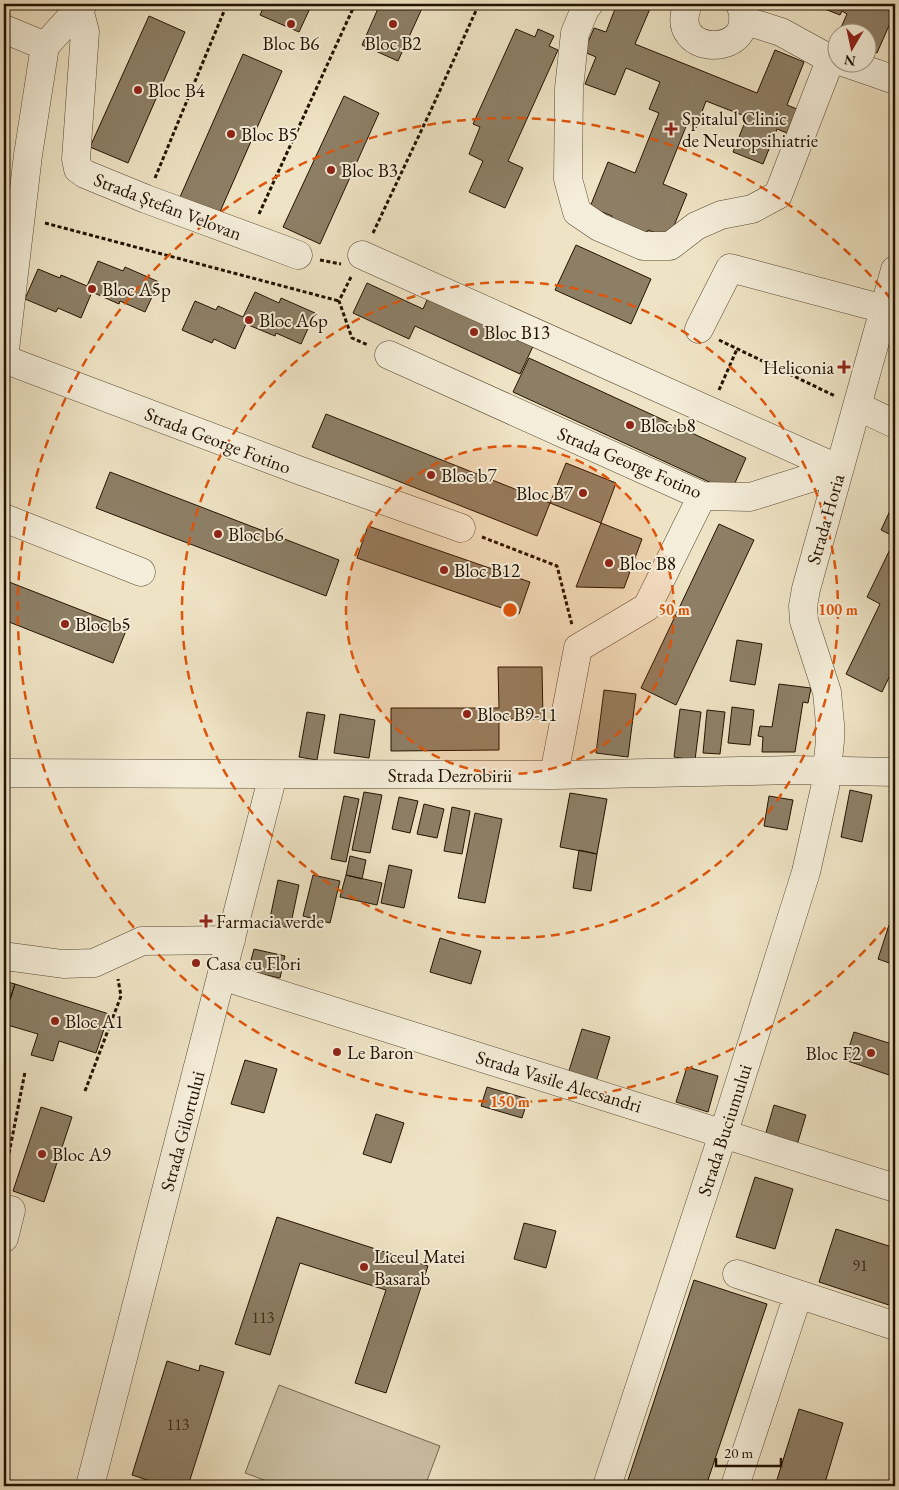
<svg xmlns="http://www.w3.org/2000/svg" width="899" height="1490" font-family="'EB Garamond',serif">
	<rect width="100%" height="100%" fill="#eee3c4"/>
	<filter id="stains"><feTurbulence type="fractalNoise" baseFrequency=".004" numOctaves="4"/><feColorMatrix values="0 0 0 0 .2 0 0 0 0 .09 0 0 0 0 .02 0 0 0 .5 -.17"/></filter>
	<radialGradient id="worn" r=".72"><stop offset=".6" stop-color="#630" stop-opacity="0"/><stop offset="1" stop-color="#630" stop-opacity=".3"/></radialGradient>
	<!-- pitch -->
	<path fill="#cbbfa3" stroke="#776852" d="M279 1385 440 1446 425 1486H280L245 1473Z"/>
	<!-- building -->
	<path fill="#8d7f66" stroke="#231200" d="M265 4H312L299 32 260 15Z
		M380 4H424L398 61 362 45Z
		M617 4H652L635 44 757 93 775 50 804 62 787 105 797 109 787 133 777 129 763 164 733 152 747 117 706 101 696 128 687 124 663 184 687 194 669 238 648 230 644 239 609 225 612 216 590 207 608 162 635 173 659 113 649 109 660 82 626 68 615 95 585 84 596 57 584 52 594 28 606 32Z
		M812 4H895V12L877 53 866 49V32H839L847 14 842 11 840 15Z
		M149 16 185 32 128 163 90 147Z
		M516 29 535 37 538 29 554 36 549 46 558 50 508 161 523 168 505 208 469 192 483 161 469 154 480 127 473 124Z
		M243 54 282 71 219 214 180 197Z
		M344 96 379 113 320 244 283 227Z
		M576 245 651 279 631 324 555 290Z
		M98 261 123 271 125 267 159 282 145 312 120 301 119 304 92 292 81 318 58 308 56 312 25 299 38 269 60 278 61 275 87 286Z
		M367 283 423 309 431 291 536 340 520 374 415 326 409 339 353 313Z
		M255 292 279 303 281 298 315 313 301 344 276 333 275 336 246 324 235 349 214 339 212 343 182 330 195 301 216 310 218 306 243 317Z
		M529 358 746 458 731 492 513 392Z
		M326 414 550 503 537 536 312 447Z
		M566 463 616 483 601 523 550 503Z
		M110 472 339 560 326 596 96 508Z
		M895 500V537L881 530Z
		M601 523 642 539 624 588 576 587Z
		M719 524 754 540 676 705 641 688Z
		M368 526 530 582 519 614 357 558Z
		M895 539V665L882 692 846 674 880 604 867 597Z
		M4 580 127 628 113 663 4 620Z
		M737 640 762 644 755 685 730 681Z
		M498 667H542L543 719H499V750L391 751V708H499Z
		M779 684 811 688 808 703 803 702 795 752H762L763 737 758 736 760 726 772 727Z
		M604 690 636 694 628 757 596 753Z
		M732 707 754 710 750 745 728 743Z
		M680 709 701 712 695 760 674 757Z
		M707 710 725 712 720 754 703 753Z
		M307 712 325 715 317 760 299 757Z
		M340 714 375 720 369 758 334 753Z
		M850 790 872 795 862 842 841 837Z
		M364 792 382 795 370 853 352 850Z
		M570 793 607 799 597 854 560 847Z
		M344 796 359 799 346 862 331 859Z
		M769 796 793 800 787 830 764 826Z
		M399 797 418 801 410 833 392 829Z
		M424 804 444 809 437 838 417 834Z
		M452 807 470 811 462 854 444 851Z
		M475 813 502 819 485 903 458 898Z
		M579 850 597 854 591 891 573 888Z
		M350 856 366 860 362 879 346 875Z
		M389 865 412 870 404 908 381 903Z
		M313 875 340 881 330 923 303 916Z
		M346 875 382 883 377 905 340 897Z
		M278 880 299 885 290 928 269 923Z
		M889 925 895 927V965L878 959Z
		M440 938 481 951 471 984 430 972Z
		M254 949 285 956 280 978 248 971Z
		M4 981 15 984 4 1018Z
		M15 984 109 1014 96 1053 59 1041 53 1061 31 1055 38 1034 4 1024V1018Z
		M582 1029 610 1037 596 1082 568 1074Z
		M854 1032 895 1045V1077L845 1060Z
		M245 1060 277 1069 264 1113 231 1104Z
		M687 1067 718 1076 708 1112 676 1102Z
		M487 1087 528 1099 522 1118 481 1106Z
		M774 1105 806 1115 797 1145 765 1136Z
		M41 1107 72 1117 44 1202 13 1191Z
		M376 1114 404 1123 391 1163 363 1154Z
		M755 1177 793 1189 775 1249 736 1237Z
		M277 1217 428 1266 386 1393 355 1383 386 1290 300 1263 270 1355 235 1344Z
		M524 1223 556 1231 546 1268 514 1259Z
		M836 1229 895 1248V1307L819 1282Z
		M694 1280 767 1304 706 1486H626Z
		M167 1361 199 1371 200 1365 224 1372 188 1486H166L132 1475Z
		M799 1409 843 1423 824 1486H775Z"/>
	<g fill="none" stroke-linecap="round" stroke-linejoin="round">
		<defs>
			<path id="minor" d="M589 4 585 9 575 33 569 88 568 179 577 212 599 227 643 246H670L696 226 721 215 752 209 778 195 831 58
				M688 4C665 59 763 58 740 4
				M79 9 85 32 76 159 78 169 85 174 146 199 298 255
				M743 20 781 32 821 54 836 60
				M4 29 45 46
				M45 46 83 4
				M843 62 895 80
				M362 255 839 469
				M699 329 730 268 884 309
				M389 355 702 496 750 497 839 469
				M4 358 28 155 45 46
				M4 359 301 471 461 528
				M857 406 895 424
				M4 518 141 572
				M4 773 554 775 794 770 895 772
				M554 775 578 648 647 607 702 496
				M4 956 63 964 94 963 142 941 231 940
				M222 976 895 1188
				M4 1238 11 1210
				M737 1274 895 1326
				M90 1486 273 775
				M607 1486 731 1110 806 872 825 788 830 741V724L827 692 804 621 803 606 806 589 895 270
				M735 1486 798 1295"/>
		</defs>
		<!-- minor casing -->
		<use href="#minor" stroke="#564631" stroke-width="29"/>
		<!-- path -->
		<path stroke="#231200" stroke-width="3" stroke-dasharray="4 2.5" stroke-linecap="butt" d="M155 178 227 4
			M259 214 355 4
			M45 223 339 301
			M373 233 431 110 479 4
			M320 260 341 264
			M351 277 339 301 352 338 368 345
			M719 340 835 396
			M719 390 737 349
			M482 537 557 566 572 625
			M85 1091 121 996 118 979
			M4 1179 25 1072"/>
		<!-- minor -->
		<use href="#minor" stroke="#f4edd9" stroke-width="28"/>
	</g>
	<!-- distance rings -->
	<circle cx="510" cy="610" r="164" fill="#de550b" fill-opacity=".12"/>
	<g fill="none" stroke="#de550b" stroke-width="2.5" stroke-dasharray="9 6">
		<circle cx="510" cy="610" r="164"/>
		<circle cx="510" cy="610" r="328"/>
		<path d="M895 916A492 492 0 1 1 895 304"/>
	</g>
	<!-- markers -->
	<g fill="#8f2418" stroke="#f4edd9" stroke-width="2">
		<circle cx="291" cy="24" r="5"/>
		<circle cx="393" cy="24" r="5"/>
		<circle cx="138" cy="90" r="5"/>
		<path d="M668.5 121.5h5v5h5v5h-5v5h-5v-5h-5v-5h5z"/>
		<circle cx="231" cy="134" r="5"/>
		<circle cx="331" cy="170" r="5"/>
		<circle cx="92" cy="289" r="5"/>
		<circle cx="249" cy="320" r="5"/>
		<circle cx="474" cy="332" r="5"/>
		<path d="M841.5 359.5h5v5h5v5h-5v5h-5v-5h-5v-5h5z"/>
		<circle cx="630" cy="425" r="5"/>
		<circle cx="431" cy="475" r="5"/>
		<circle cx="583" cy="493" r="5"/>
		<circle cx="218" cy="534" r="5"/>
		<circle cx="609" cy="563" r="5"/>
		<circle cx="444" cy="570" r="5"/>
		<circle cx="65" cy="624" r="5"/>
		<circle cx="467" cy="714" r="5"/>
		<path d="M203.5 913.5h5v5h5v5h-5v5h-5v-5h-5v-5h5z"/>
		<circle cx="196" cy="963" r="5"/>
		<circle cx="55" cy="1021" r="5"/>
		<circle cx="337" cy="1052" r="5"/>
		<circle cx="871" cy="1053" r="5"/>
		<circle cx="42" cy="1154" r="5"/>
		<circle cx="364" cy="1267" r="5"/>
	</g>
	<g text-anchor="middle" stroke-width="4" stroke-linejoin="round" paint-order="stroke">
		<!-- number labels -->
		<g font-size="16" fill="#3e2d1a">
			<text x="860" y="1271">91</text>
			<text x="263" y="1323">113</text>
			<text x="178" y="1430">113</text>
		</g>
		<!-- poi labels -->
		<g font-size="19" fill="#231200" stroke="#f4edd9" text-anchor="start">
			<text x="291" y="50" text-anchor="middle">Bloc B6</text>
			<text x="393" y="50" text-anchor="middle">Bloc B2</text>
			<text x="148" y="97">Bloc B4</text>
			<text x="682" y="125">Spitalul Clinic<tspan x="682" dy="22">de Neuropsihiatrie</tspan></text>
			<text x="241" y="141">Bloc B5</text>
			<text x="341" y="177">Bloc B3</text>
			<text x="102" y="296">Bloc A5p</text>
			<text x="259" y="327">Bloc A6p</text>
			<text x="484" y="339">Bloc B13</text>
			<text x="834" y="374" text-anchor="end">Heliconia</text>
			<text x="640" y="432">Bloc b8</text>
			<text x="441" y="482">Bloc b7</text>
			<text x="573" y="500" text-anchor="end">Bloc B7</text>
			<text x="228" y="541">Bloc b6</text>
			<text x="619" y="570">Bloc B8</text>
			<text x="454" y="577">Bloc B12</text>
			<text x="75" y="631">Bloc b5</text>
			<text x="477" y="721">Bloc B9-11</text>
			<text x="216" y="928">Farmacia verde</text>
			<text x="206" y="970">Casa cu Flori</text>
			<text x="65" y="1028">Bloc A1</text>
			<text x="347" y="1059">Le Baron</text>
			<text x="861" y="1060" text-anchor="end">Bloc F2</text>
			<text x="52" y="1161">Bloc A9</text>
			<text x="374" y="1263">Liceul Matei<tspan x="374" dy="22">Basarab</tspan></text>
		</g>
		<!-- street labels -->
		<g font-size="19" fill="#231200" stroke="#f4edd9">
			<text transform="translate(168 206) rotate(21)" y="7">Strada Ștefan Velovan</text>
			<text transform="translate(218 440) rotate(21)" y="7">Strada George Fotino</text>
			<text transform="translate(630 462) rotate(23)" y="7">Strada George Fotino</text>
			<text transform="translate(825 519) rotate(-74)" y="7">Strada Horia</text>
			<text x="450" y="782">Strada Dezrobirii</text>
			<text transform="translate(559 1081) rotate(17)" y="7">Strada Vasile Alecsandri</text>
			<text transform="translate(724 1130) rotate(-72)" y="7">Strada Buciumului</text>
			<text transform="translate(182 1131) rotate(-75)" y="7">Strada Gilortului</text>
		</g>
	</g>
	<circle cx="510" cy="610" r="8" fill="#de550b" stroke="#f4edd9" stroke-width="2.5"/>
	<g font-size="15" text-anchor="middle" font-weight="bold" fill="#de550b" stroke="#f4edd9" stroke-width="4" stroke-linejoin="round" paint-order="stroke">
		<text x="674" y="615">50 m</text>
		<text x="838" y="615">100 m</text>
		<text x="510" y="1107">150 m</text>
	</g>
	<!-- margin -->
	<rect width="899" height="1490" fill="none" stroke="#eee3c4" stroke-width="20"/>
	<rect x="5" y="5" width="889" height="1480" fill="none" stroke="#231200" stroke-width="2.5"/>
	<rect x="10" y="10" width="879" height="1470" fill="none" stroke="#231200"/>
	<!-- north arrow -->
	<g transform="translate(852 48) rotate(189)"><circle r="24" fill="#f4edd9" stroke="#a09582"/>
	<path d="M0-4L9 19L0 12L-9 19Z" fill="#8f2418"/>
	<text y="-8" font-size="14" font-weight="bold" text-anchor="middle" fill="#231200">N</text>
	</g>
	<!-- scale -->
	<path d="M716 1458v8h65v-8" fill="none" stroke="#231200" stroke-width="2.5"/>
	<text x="724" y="1458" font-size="15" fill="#231200" stroke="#f4edd9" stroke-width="4" paint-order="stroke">20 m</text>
	<rect width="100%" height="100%" filter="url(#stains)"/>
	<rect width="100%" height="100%" fill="url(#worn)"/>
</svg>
